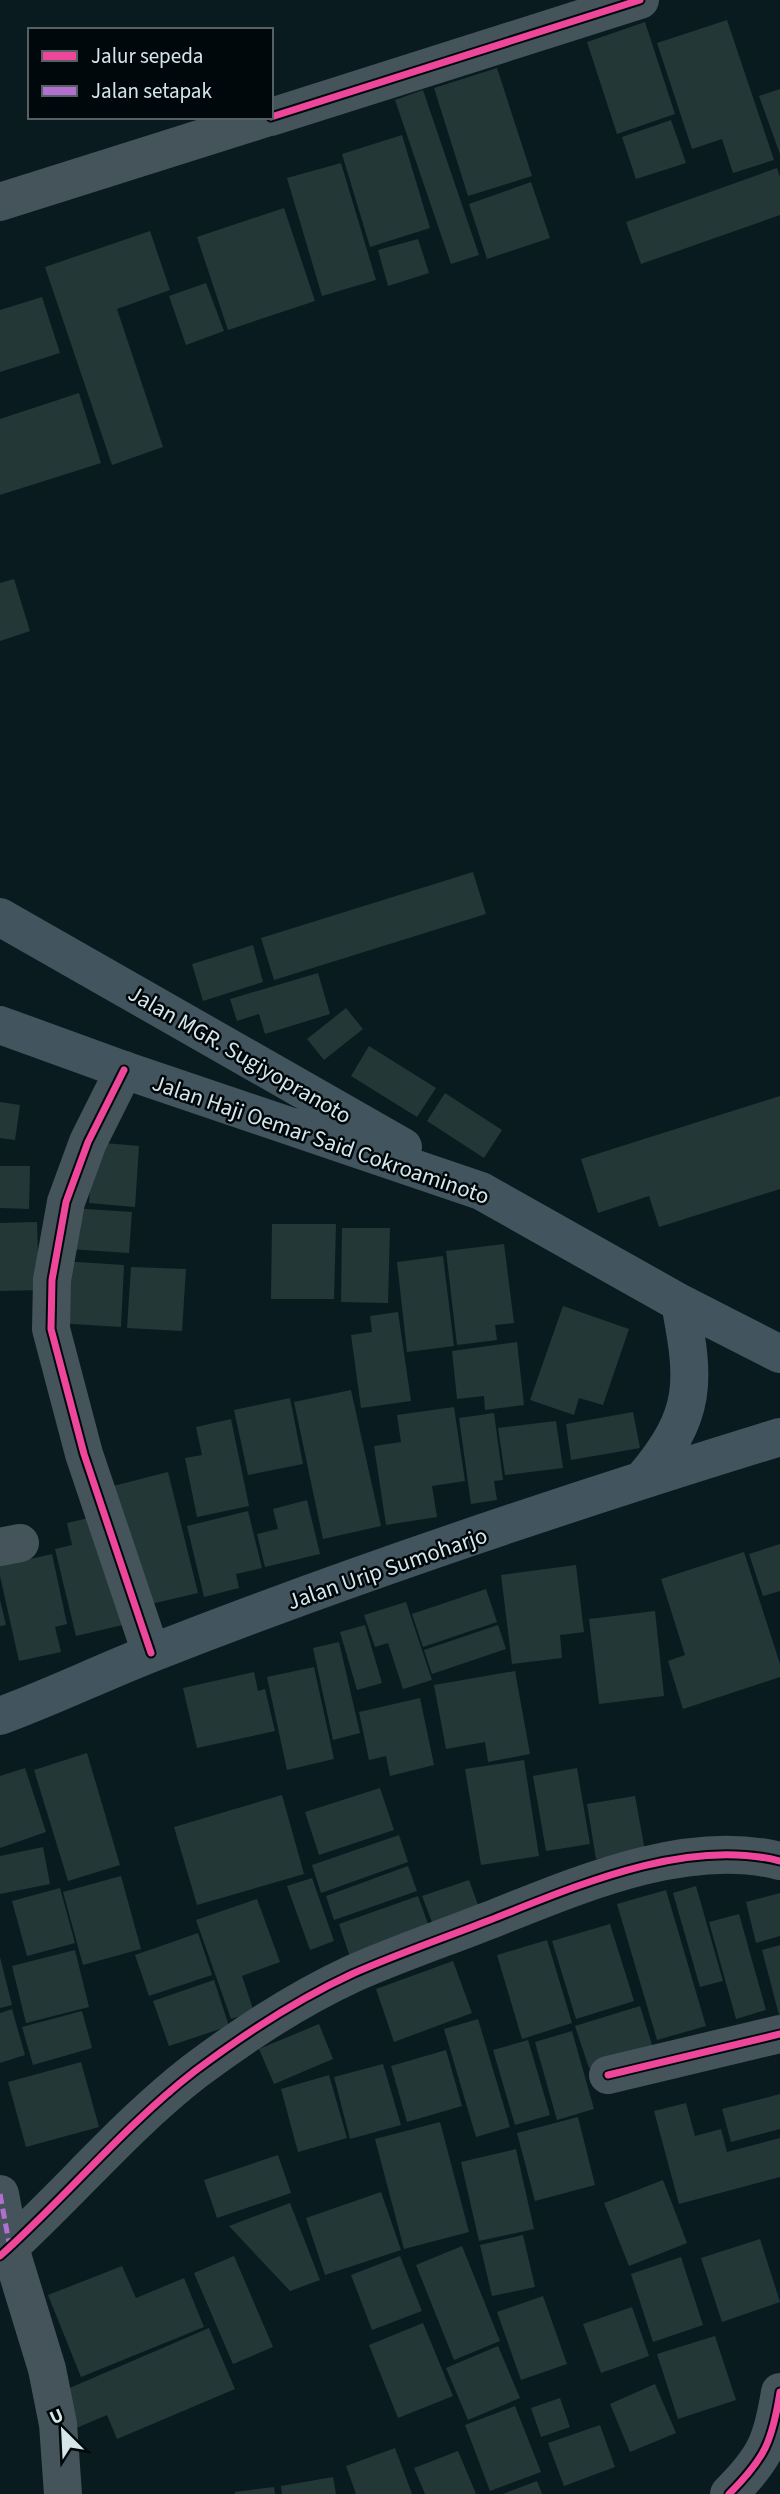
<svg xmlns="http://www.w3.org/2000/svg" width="780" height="2494" font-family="'Source Sans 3',sans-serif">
	<rect width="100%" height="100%" fill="#091b1f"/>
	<!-- building -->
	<path fill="#233737" d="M727 20 774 160 733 173 722 139 692 149 657 43Z
		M645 22 675 114 617 134 587 42Z
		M497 68 532 176 468 196 434 88Z
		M780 89V154L759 96Z
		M423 90 479 255 451 264 395 100Z
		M671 120 686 163 636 179 622 137Z
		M402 135 430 228 370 247 342 154Z
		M341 163 376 280 322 296 287 178Z
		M777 168 780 177V215L641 264 626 222Z
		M531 182 550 238 487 259 469 204Z
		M284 208 315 301 228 330 197 237Z
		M150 231 170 290 117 309 163 447 112 465 45 267Z
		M418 239 429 273 388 286 378 250Z
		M206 283 224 331 186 345 169 296Z
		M42 297 60 353 0 372V310Z
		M79 393 101 463 0 495V419Z
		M14 579 30 631 0 641V583Z
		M473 872 486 914 274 980 261 938Z
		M253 945 263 982 203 1001 192 964Z
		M318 973 330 1014 265 1034 259 1014 237 1021 230 999Z
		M346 1008 363 1029 324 1060 307 1039Z
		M369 1046 436 1088 417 1117 351 1076Z
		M445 1093 502 1130 484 1158 427 1121Z
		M780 1096V1189L659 1227 649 1196 598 1213 581 1159Z
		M0 1102 20 1105 15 1140 0 1138Z
		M93 1142 139 1146 135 1207 89 1203Z
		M0 1166H30L29 1209 0 1208Z
		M72 1208 132 1212 129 1253 69 1249Z
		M37 1222 39 1290 0 1291V1223Z
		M272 1224H336L334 1299H271Z
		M342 1228H390L388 1303 341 1302Z
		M504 1244 514 1323 495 1325 497 1340 457 1345 446 1251Z
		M443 1256 454 1346 407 1352 397 1262Z
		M61 1261 124 1265 121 1327 57 1323Z
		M131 1267 186 1269 182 1331 127 1328Z
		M563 1306 629 1329 603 1405 579 1398 574 1415 530 1400Z
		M398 1312 411 1401 361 1408 351 1335 372 1332 370 1316Z
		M517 1342 524 1405 485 1410 484 1396 457 1399 452 1351Z
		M351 1390 381 1526 323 1539 294 1402Z
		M290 1398 303 1464 248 1475 234 1410Z
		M454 1407 465 1481 432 1486 437 1517 386 1525 374 1446 401 1442 397 1415Z
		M633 1412 640 1448 571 1460 566 1424Z
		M494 1413 503 1480 494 1481 497 1500 471 1504 459 1418Z
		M231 1419 249 1506 197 1517 185 1458 202 1455 196 1427Z
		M556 1421 563 1468 505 1475 498 1428Z
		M168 1472 198 1593 138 1607 109 1487Z
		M307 1500 320 1554 265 1567 257 1534 278 1529 273 1509Z
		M248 1511 262 1568 236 1574 239 1588 204 1597 187 1526Z
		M102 1515 127 1624 76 1636 55 1549 72 1545 67 1523Z
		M780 1544V1591L763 1596 749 1554Z
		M744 1552 780 1664V1677L683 1709 668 1661 685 1655 661 1579Z
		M52 1554 67 1624 55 1627 61 1652 19 1661 0 1576V1566Z
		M576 1565 584 1632 560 1635 562 1658 512 1664 501 1575Z
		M486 1589 497 1622 423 1647 412 1614Z
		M0 1600 6 1625 0 1626Z
		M406 1602 432 1680 403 1689 388 1643 375 1647 364 1615Z
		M655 1611 664 1696 599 1704 589 1619Z
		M365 1625 382 1683 357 1690 340 1632Z
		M498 1625 506 1649 432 1674 424 1650Z
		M339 1642 360 1733 333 1740 313 1648Z
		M314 1667 334 1759 287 1770 267 1677Z
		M515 1671 530 1754 488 1762 485 1742 446 1749 434 1685Z
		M254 1672 258 1691 265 1689 275 1731 197 1748 183 1688Z
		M420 1698 434 1765 390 1776 386 1756 369 1760 359 1712Z
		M87 1753 120 1865 68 1881 34 1770Z
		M524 1760 539 1856 481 1865 465 1769Z
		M25 1768 46 1832 0 1848V1776Z
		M577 1768 590 1844 546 1851 533 1776Z
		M380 1788 394 1830 319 1855 305 1812Z
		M282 1795 304 1874 197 1905 174 1827Z
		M635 1796 645 1851 596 1859 587 1804Z
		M399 1835 408 1862 321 1893 312 1865Z
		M43 1847 50 1884 0 1894V1856Z
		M408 1866 417 1891 334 1920 326 1896Z
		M121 1876 141 1949 83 1965 63 1892Z
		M312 1878 334 1941 310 1950 287 1886Z
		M469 1880 481 1913 435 1930 422 1896Z
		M696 1886 723 1981 700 1987 673 1893Z
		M60 1888 75 1943 27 1956 12 1901Z
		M666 1890 706 2026 657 2040 617 1904Z
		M780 1893V1936L756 1943 746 1902Z
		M418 1896 432 1935 352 1963 339 1924Z
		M257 1899 280 1962 242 1976 254 2012 231 2019 196 1920Z
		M739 1914 766 2010 736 2019 709 1922Z
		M610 1924 634 2001 576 2019 552 1941Z
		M198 1933 212 1975 149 1996 135 1955Z
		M547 1940 572 2023 522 2039 497 1955Z
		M780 1945V2015H779L762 1950Z
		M75 1950 89 2007 26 2023 12 1966Z
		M0 1957 12 2005 0 2008Z
		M453 1961 472 2013 394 2042 376 1989Z
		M214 1980 229 2026 169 2046 153 2001Z
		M640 2006 653 2048 589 2068 575 2026Z
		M12 2009 25 2055 0 2063V2013Z
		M82 2011 92 2048 33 2065 22 2027Z
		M478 2019 510 2127 476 2137 444 2029Z
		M319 2024 333 2059 274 2084 259 2049Z
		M572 2031 594 2109 557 2120 535 2042Z
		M528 2040 550 2115 515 2125 493 2050Z
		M446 2050 462 2106 407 2122 391 2066Z
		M81 2062 99 2127 26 2147 8 2082Z
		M383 2064 401 2125 350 2139 334 2077Z
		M329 2075 347 2138 298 2152 281 2089Z
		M780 2094V2129L731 2142 722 2109Z
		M686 2103 695 2136 721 2129 727 2152 780 2138V2177L679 2204 654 2111Z
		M578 2117 595 2185 535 2201 517 2133Z
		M440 2122 469 2232 404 2249 375 2139Z
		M516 2149 534 2229 479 2241 461 2162Z
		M278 2155 291 2193 217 2218 204 2180Z
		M663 2180 687 2243 629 2266 604 2203Z
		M381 2192 401 2250 325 2275 306 2218Z
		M290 2203 320 2280 290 2291 229 2226Z
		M523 2235 535 2287 492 2296 480 2245Z
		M760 2239 780 2302 722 2322 701 2258Z
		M462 2246 500 2341 454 2360 416 2265Z
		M234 2256 273 2347 233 2364 194 2273Z
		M400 2256 422 2311 372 2330 351 2275Z
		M681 2257 703 2325 653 2342 631 2274Z
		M122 2266 136 2298 184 2278 204 2327 81 2377 48 2295Z
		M543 2296 567 2364 521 2380 497 2312Z
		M632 2307 649 2356 601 2373 583 2324Z
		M423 2323 453 2396 398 2418 369 2345Z
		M209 2328 235 2389 117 2439 107 2415 74 2429 58 2393Z
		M715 2336 736 2400 678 2419 657 2354Z
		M498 2346 520 2398 468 2420 446 2368Z
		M655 2384 676 2433 630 2452 610 2404Z
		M560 2398 570 2427 541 2437 531 2408Z
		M515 2406 541 2472 490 2491 465 2425Z
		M600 2425 615 2467 564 2486 548 2443Z
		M395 2448 412 2494H356L346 2466Z
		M458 2451 476 2494H425L414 2468Z
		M333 2477 336 2494H282L281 2486Z
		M537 2481 542 2494H503Z
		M274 2487 275 2494H235V2492Z"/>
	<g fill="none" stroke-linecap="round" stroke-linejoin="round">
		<!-- minor -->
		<path stroke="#45545b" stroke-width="38" d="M271 117 640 0
			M0 202 269 117
			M124 1070 88 1142 66 1202 52 1280 51 1329 84 1454 151 1653
			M0 1547 20 1543
			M608 2075 780 2034
			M0 2194 10 2248 47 2369 58 2424 63 2494
			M0 2256C67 2196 124 2126 195 2071 243 2035 298 1999 352 1974 397 1954 444 1938 490 1920 576 1886 686 1837 780 1861
			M729 2494C765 2458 772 2442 780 2392"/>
		<!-- major -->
		<path stroke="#42545d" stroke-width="38" d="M0 917 403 1147
			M0 1025 124 1070 481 1191 680 1303 780 1354
			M643 1479C698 1414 695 1382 680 1303
			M0 1716C52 1697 101 1673 152 1653 358 1572 569 1502 780 1437"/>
		<!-- quiet -->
		<path stroke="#b36fd0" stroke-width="5" stroke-dasharray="10 5" stroke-linecap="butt" d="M0 2194 10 2248"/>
		<defs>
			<path id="cycleway" d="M271 117 640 0
				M124 1070 88 1142 66 1202 52 1280 51 1329 84 1454 151 1653
				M608 2075 780 2034
				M0 2256C67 2196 124 2126 195 2071 243 2035 298 1999 352 1974 397 1954 444 1938 490 1920 576 1886 686 1837 780 1861
				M729 2494C765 2458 772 2442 780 2392"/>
		</defs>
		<!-- cycleway casing -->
		<use href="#cycleway" stroke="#01080b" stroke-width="11"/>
		<!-- cycleway -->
		<use href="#cycleway" stroke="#ed469a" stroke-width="7"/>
	</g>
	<g text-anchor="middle" stroke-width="5" stroke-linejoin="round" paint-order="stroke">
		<!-- street labels -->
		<g font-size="23" fill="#d6e7eb" stroke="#01080b">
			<text transform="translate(240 1054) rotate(30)" y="8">Jalan MGR. Sugiyopranoto</text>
			<text transform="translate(321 1139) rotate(19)" y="8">Jalan Haji Oemar Said Cokroaminoto</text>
			<text transform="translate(387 1568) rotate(-19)" y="8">Jalan Urip Sumoharjo</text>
		</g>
	</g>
	<!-- legend -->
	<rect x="28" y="28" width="245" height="91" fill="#01080b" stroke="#566165" stroke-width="2"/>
	<rect x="42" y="51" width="35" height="10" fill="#ed469a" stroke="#566165" stroke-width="2"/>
	<text x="91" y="63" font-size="21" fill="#d6e7eb">Jalur sepeda</text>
	<rect x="42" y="86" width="35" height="10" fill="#b36fd0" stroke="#566165" stroke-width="2"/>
	<text x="91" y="98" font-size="21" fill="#d6e7eb">Jalan setapak</text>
	<!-- north arrow -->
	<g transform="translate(63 2431) rotate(336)" stroke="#01080b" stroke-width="5" paint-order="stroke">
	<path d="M0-5L12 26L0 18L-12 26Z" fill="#d6e7eb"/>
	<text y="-10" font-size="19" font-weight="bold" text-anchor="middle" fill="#d6e7eb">U</text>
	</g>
</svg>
